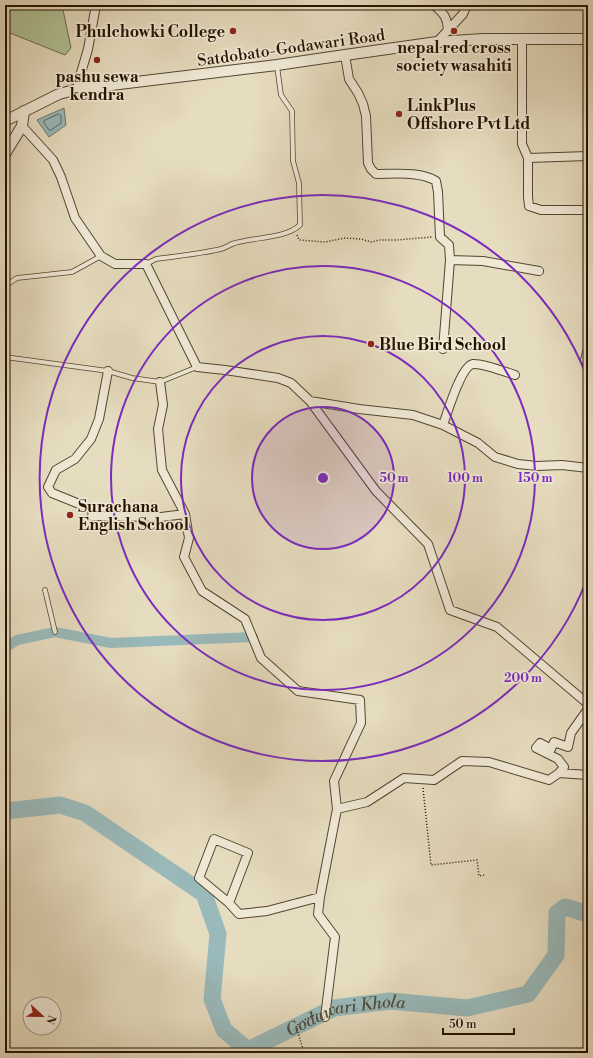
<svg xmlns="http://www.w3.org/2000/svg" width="593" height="1058" font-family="'Libre Bodoni',serif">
	<rect width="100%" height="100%" fill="#e6dcbf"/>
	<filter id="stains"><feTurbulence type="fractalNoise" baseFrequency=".005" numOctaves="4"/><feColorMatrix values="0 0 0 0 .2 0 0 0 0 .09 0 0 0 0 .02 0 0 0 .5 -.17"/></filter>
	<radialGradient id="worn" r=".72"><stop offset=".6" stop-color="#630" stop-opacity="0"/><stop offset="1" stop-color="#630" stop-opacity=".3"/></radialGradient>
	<!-- green -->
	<path fill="#b1c195" stroke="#6a6a4a" d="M5 5H62L71 48 65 55 5 31Z"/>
	<!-- water -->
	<path fill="#99b9ba" stroke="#6a7770" d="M64 108 66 125 49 137 37 120Z"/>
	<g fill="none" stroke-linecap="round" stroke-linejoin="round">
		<!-- shore -->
		<path stroke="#5e665d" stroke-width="1" d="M59 114 61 116V123L51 130H49L44 123V121Z"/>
		<!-- canal -->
		<path stroke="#99b9ba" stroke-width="10" d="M5 648 17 640 55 632 111 643 253 637"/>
		<!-- river -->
		<path stroke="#99b9ba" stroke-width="17" id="s1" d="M5 813 6 811 60 805 85 813 204 894 218 934 212 999 224 1030 248 1050 334 1008 390 1001 467 1008 528 994 556 955 557 913 565 907 588 914"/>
		<defs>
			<path id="service" d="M146 264 156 259C177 256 199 254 221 249 226 248 230 244 235 243 254 237 285 239 300 225L299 183 293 161 292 111 281 95 277 66
				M5 286 17 278 72 272 101 256
				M5 357 108 371 132 378 160 382 197 367
				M45 590 55 632"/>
			<path id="minor" d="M434 5C444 14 447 16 448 31
				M522 39V144L528 158V197L529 206 541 210H588
				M437 42 463 14 467 5
				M345 55 349 79 358 93 363 104 366 116 368 163 371 169 376 174C394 174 421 171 436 181L438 192 440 237 449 245 450 260 443 349
				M78 89V83L88 49 96 5
				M22 126 53 160 61 177 75 218 101 256 115 264H146L197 367 225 370 278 378 291 383 310 401 359 409 413 415 443 425 478 443 495 457 518 464 537 466 562 465 588 468
				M528 158 588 156
				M450 260 483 261 539 271
				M585 360 588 349
				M108 371 99 419 91 439 75 459 56 470 48 487 52 493 94 510 92 516 161 517 185 514
				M160 382 163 405 158 429 162 470 185 514 189 538 184 557 202 591 245 619 261 658 298 691 360 700 361 723 334 781 337 809 320 897 318 914 335 937 325 1017
				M310 401 376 491 428 544 450 610 497 627 588 704
				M443 425C447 414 461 366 473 364 482 363 506 372 515 375
				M559 773 564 767 558 759 536 748 540 743 551 749 554 742 568 747 571 733 588 709
				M337 809 367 802 404 778 434 780 462 761 489 762 549 780 559 773 588 775
				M229 903 248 853 214 839 199 878 229 903 239 914 267 911 320 897"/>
			<path id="tertiary" d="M5 121 59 94 78 89 277 65 345 55 437 42 483 39H588
				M5 154 22 126 24 111"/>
		</defs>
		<!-- service casing -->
		<use href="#service" stroke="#544530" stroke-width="5.5"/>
		<!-- minor casing -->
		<use href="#minor" stroke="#544530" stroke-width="10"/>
		<!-- tertiary casing -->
		<use href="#tertiary" stroke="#544530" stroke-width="12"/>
		<!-- path -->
		<path stroke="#241300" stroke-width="1.5" stroke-dasharray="1 2" stroke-linecap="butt" d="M297 235 299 240 325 242 345 238 361 239 371 242 380 240H397L432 237
			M423 788 431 865 477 860 479 876 485 875
			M304 1053 296 1026 306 1019 317 1014"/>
		<!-- service -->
		<use href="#service" stroke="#efe8d5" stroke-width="4"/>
		<!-- minor -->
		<use href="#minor" stroke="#efe8d5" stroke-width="8"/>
		<!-- tertiary -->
		<use href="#tertiary" stroke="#efe8d5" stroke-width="10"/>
	</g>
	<!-- distance rings -->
	<circle cx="323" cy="478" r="71" fill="#7b2cbf" fill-opacity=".12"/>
	<g fill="none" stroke="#7b2cbf" stroke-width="2">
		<circle cx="323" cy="478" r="71"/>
		<circle cx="323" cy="478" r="142"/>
		<circle cx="323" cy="478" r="212"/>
		<path d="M587 579A283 283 0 1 1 587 377"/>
	</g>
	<!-- markers -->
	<g fill="#8f2418" stroke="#efe8d5" stroke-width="1.5">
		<circle cx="233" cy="31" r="4"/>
		<circle cx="454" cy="31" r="4"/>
		<circle cx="97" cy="60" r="4"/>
		<circle cx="399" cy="114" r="4"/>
		<circle cx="371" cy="344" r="4"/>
		<circle cx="70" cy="515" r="4"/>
	</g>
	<g text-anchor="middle" stroke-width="3.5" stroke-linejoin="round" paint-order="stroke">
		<!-- poi labels -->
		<g font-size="16" font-weight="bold" fill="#241300" stroke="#efe8d5" text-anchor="start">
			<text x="225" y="37" text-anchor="end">Phulchowki College</text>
			<text x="454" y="53" text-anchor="middle">nepal red cross<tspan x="454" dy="18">society wasahiti</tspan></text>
			<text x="97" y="82" text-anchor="middle">pashu sewa<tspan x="97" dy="18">kendra</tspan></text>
			<text x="407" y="111">LinkPlus<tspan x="407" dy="18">Offshore Pvt Ltd</tspan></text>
			<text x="379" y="350">Blue Bird School</text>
			<text x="78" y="512">Surachana<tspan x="78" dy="18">English School</tspan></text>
		</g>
		<!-- street labels -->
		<g font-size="16" fill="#241300" stroke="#efe8d5">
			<text transform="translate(291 47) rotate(-8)" y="6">Satdobato-Godawari Road</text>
		</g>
		<!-- water labels -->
		<g font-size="17" font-style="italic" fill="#4d4d41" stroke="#efe8d5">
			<text dy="6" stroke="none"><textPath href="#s1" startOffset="504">Godawari Khola</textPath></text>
		</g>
	</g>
	<circle cx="323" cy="478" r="6" fill="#7b2cbf" stroke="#efe8d5" stroke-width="2"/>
	<g font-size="12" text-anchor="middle" font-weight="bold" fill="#7b2cbf" stroke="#efe8d5" stroke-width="3.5" stroke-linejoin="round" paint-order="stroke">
		<text x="394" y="482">50 m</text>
		<text x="465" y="482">100 m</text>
		<text x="535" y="482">150 m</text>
		<text x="523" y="682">200 m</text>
	</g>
	<!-- margin -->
	<rect width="593" height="1058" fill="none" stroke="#e6dcbf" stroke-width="20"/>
	<rect x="6" y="6" width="581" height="1046" fill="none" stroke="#241300" stroke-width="2"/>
	<rect x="10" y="10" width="573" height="1038" fill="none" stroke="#241300"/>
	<!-- north arrow -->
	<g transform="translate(42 1016) rotate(112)"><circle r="19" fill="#efe8d5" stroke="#9e9380"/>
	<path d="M0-3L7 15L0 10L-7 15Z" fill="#8f2418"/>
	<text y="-6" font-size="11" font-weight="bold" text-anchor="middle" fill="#241300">N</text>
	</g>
	<!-- scale -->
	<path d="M443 1028v6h71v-6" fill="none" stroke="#241300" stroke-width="2"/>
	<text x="449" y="1028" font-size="12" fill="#241300" stroke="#efe8d5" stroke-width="3" paint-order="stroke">50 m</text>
	<rect width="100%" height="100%" filter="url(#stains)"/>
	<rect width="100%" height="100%" fill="url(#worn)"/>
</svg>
